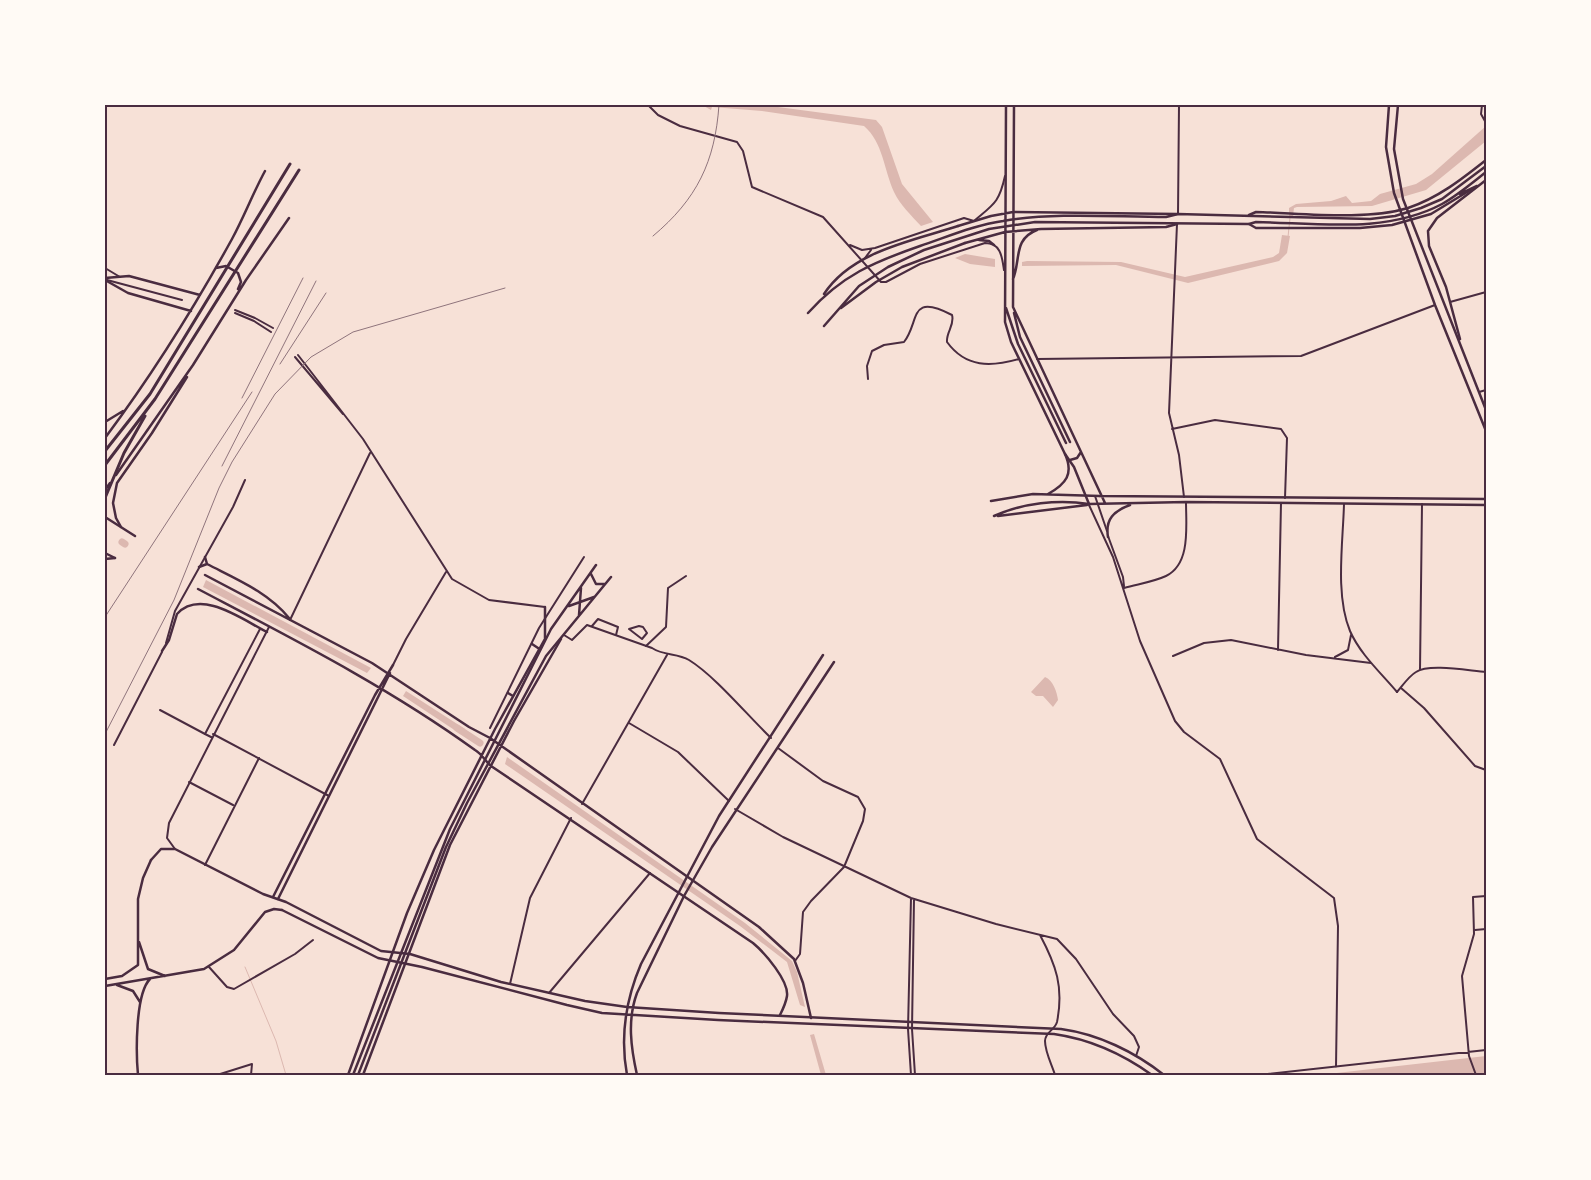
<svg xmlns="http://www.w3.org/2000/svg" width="1591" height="1180" font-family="Karla,sans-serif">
	<rect width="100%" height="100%" fill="#f7e1d7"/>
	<!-- water -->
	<path fill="#dcb8b0" d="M702 105 778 107 876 120 882 127 902 184 933 222 921 226C911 215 900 205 894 192 884 170 883 142 864 126L762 111 712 107 711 110Z
		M1486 126V141L1426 190 1372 206 1297 207 1294 208 1293 216H1289V208L1296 204 1331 201 1346 196 1352 203 1371 201 1380 194 1416 184 1432 174Z
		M1282 235 1290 236 1287 253 1279 261 1188 283 1116 265 1022 266V262L1027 261 1121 262 1185 277 1273 257 1279 253Z
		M965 254 995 259V267L970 264 955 258Z
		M206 580 371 668 367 673 203 587Z
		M1045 677C1053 680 1057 692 1058 700L1053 707 1043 696H1036L1031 692Z
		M406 691 465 729 462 735 403 696Z
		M507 757 745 923 792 961 797 972 805 1007 800 1005 787 962 740 926 505 764Z
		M814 1034 826 1075H821L810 1035Z
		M1486 1056V1075H1319Z"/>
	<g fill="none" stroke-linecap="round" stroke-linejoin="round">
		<!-- stream -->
		<path stroke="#dcb8b0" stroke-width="1" d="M1288 237 1290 218
			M245 967 276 1041 286 1075"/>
		<!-- river -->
		<path stroke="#dcb8b0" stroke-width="7" d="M122 542 125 544
			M457 728 480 743"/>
		<!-- minor -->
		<path stroke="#4a2c40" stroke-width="2" d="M1482 105 1481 114 1486 123
			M868 379 867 366 872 351 884 345 904 342C920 322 908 292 952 315 955 325 946 332 947 342 966 368 991 367 1019 359
			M592 626 598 619 618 627 616 635
			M639 626 643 627 647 633 642 639 629 629Z
			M646 646 666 627 668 588 686 576
			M1420 670 1422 504
			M1401 688 1424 708 1475 766 1486 770
			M1397 692C1403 685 1409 676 1416 672 1429 663 1470 671 1486 672
			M160 710 205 734
			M213 734 329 796
			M189 782 233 805
			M205 865 259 758
			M1475 930 1486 929"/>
		<!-- tertiary -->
		<path stroke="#4a2c40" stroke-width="2" d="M648 105 658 115 680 126 737 142 743 151 752 187 823 217 881 282H886L920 264 985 243C1001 243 1002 257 1004 270
			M1178 214 1179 105
			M1177 224 1169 413 1179 455 1184 497
			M850 245 862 250 875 248 964 218 974 221C994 204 999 203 1005 176
			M865 258 871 250
			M105 268 120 277
			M107 280 182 300
			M1450 302 1486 292
			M235 310 255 318 273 328
			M235 313 254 321 271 332
			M298 355 363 439 452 579 489 600 545 607
			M295 357 343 414
			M1037 359 1301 356 1435 305
			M1479 392 1486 390
			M1172 429 1215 420 1281 429 1287 438 1285 498
			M1095 496 1107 531
			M1344 504C1343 543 1335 595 1350 631 1360 654 1381 673 1397 692
			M1089 505 1113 557 1140 641 1175 721 1184 732 1220 759 1257 839 1334 898 1338 926 1336 1067
			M1108 536 1123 577 1124 586
			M1124 588C1138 584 1153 582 1166 576 1191 564 1186 526 1186 502
			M290 620 370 453
			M564 635 572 640 587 625 652 648C664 656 677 653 689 660 715 676 748 716 771 738
			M166 643 175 611 233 507 245 480
			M1278 650 1281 503
			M1173 656 1204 643 1231 640 1306 655 1371 663
			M1335 657 1348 650 1351 635
			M393 665 406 639 446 572
			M629 723 678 752 729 801
			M490 728 539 628 584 557
			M211 737 205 734 260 629
			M114 745 162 652
			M778 748 823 781 858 797 865 809 863 821 844 867 811 901 803 912 800 954 795 961
			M582 804 667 655
			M735 809 783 837 911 898 996 924 1057 939 1076 959 1113 1014 1134 1036 1139 1047 1136 1056
			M175 849 167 838 169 823 269 627
			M914 899 912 1029 915 1075
			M1040 935C1056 965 1064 987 1057 1022 1055 1030 1045 1032 1045 1041 1045 1052 1052 1065 1055 1075
			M209 967 227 987 234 989 295 954 313 940
			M510 984 530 898 571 818
			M549 993 650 873
			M217 1075 252 1064 251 1075
			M911 1075 908 1029 911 898
			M1258 1075 1486 1050
			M1476 1075 1469 1056 1462 976 1474 934 1473 897 1486 896"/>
		<!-- secondary -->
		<path stroke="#4a2c40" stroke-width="2.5" d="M1006 105 1005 322 1011 342 1065 454 1074 467 1089 504 1186 502 1486 505
			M1014 105 1013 307 1105 503
			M1249 215 1256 212C1301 213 1365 221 1408 208 1438 198 1462 179 1486 160
			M1249 224 1256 228H1360L1392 225 1431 214 1472 189
			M958 226 991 216 1013 212 1177 214
			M979 240 989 241 994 245
			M965 243 1005 232 1041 229 1166 227 1177 224
			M216 268 226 266 238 273 241 282 238 289
			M105 278 129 276 200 295
			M1013 279C1021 260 1013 239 1037 230
			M105 280 128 293 191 311
			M1006 308 1018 344 1066 443
			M1014 313 1020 337 1070 442
			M105 422 123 411
			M105 438C152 375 194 308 232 239 244 217 253 193 265 171
			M1070 460 1077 458 1081 452
			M116 475 193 365 246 280 289 218
			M105 490 110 483
			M1100 496 1486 499
			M121 527 116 518 113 503 117 483 152 433 187 377
			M1108 537C1105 519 1114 511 1130 505
			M205 557 207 564
			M105 559 115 558
			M199 567 207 564C236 579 268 592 289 618
			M205 575 372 663 469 727 490 738 759 927 794 959 803 983 811 1018
			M198 589C293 639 388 687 475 750 482 754 485 761 491 766L753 943C765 953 789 981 787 996 786 1003 783 1009 780 1015
			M545 638V607
			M532 644 538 648
			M162 651 169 640 177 614C201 588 243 620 267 632
			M508 693 513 696
			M273 897 375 695 393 665
			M278 899 390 673
			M139 942 148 969 165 976
			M105 979 122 976 138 965V899L143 878 151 860
			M117 985 133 991 140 1002
			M105 986 204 969 234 950 265 912 274 909 282 910
			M138 1075C136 1054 135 994 150 979
			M348 1075 407 913 434 850 495 729 546 637
			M363 1075 450 845 514 721 561 639"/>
		<!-- primary -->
		<path stroke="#4a2c40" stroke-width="2.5" d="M1389 105 1386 147 1394 193 1435 305 1486 431
			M1398 105 1394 149 1403 199 1486 410
			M1048 494C1066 484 1074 474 1065 454
			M991 501 1033 494 1100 496
			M994 516C1023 503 1058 499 1089 504
			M998 516 1087 505
			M105 517 135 536
			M105 553 115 558
			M151 860 161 849H175L263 894 286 902 381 951 410 954 501 982 585 1001 627 1007 719 1013 1061 1029C1098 1034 1135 1052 1164 1075
			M282 910 378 958 422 967 567 1005 602 1013 718 1020 1054 1034C1089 1039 1124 1055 1152 1075
			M627 1075C620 1037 626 999 641 964L719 816 823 655
			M637 1075C631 1048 627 1020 637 993L684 896 712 847 834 662"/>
		<!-- trunk -->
		<path stroke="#4a2c40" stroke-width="2.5" d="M1460 194 1477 186
			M824 294C852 251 912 241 958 226
			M841 308 876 282 902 267 965 243
			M808 313C842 275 874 262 920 246 947 237 975 225 1003 221 1057 212 1113 217 1166 217L1178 214 1370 219 1395 216 1421 208 1442 199 1486 166
			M824 326 859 286 888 267 924 250 989 229 1035 222 1249 224 1256 222C1317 223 1386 234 1442 204 1458 195 1472 183 1486 172
			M1460 339 1446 287 1429 246 1428 231 1437 218 1486 180
			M591 574 596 584H605
			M569 606 594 597
			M579 615 581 588
			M353 1075 450 829 551 629 596 565
			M358 1075 446 847 467 803 546 656 611 577"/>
		<!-- motorway -->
		<path stroke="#4a2c40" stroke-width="3" d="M105 451 150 394 290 164
			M105 465 155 399 299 170
			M105 498 124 453 145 416"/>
		<!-- rail -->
		<path stroke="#8f747c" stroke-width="1" d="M653 236C697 199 715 162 719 105
			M280 364 326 293
			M242 398 303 278
			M222 466 316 281
			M105 617 252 392
			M105 734 174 600 219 488 232 462 275 394 311 357 353 332 505 288"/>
	</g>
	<!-- border -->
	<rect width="1591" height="1180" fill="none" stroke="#fffaf5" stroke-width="212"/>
	<rect x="106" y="106" width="1379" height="968" fill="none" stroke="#4a2c40" stroke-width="2"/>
</svg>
